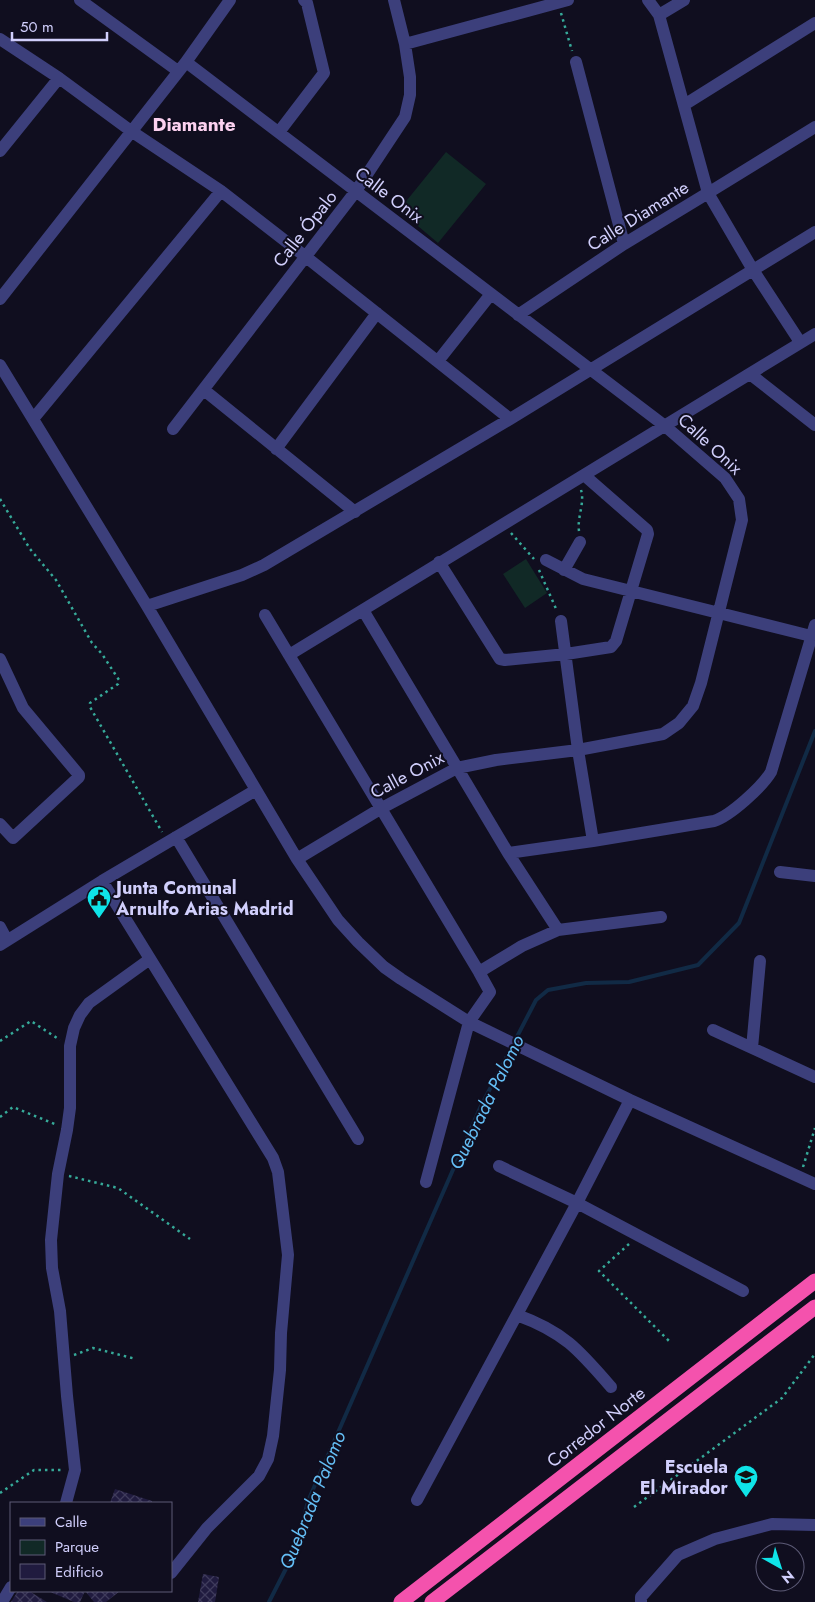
<svg xmlns="http://www.w3.org/2000/svg" width="815" height="1602" font-family="Jost,sans-serif">
	<defs>
		<pattern id="building-cross-hatch" width="8" height="8" patternUnits="userSpaceOnUse" patternTransform="scale(1.25)"><rect width="8" height="8" fill="#201b3f"/><path d="M0 0l8 8M0 8l8-8" fill="none" stroke="#3f3b5c"/></pattern>
	</defs>
	<rect width="100%" height="100%" fill="#100e1f"/>
	<!-- green -->
	<path fill="#112926" d="M446 152 486 184 438 243 399 210Z
		M526 559 547 593 525 608 503 574Z"/>
	<g fill="none" stroke-linecap="round" stroke-linejoin="round">
		<!-- stream -->
		<path stroke="#112a45" stroke-width="4" d="M269 1602 296 1549 308 1501 480 1108 536 1000 548 990 586 983 629 982 698 965 739 923 815 731"/>
	</g>
	<!-- building -->
	<path fill="url(#building-cross-hatch)" d="M115 1489 152 1501V1503H110Z
		M203 1574 219 1577 215 1602H198Z
		M18 1591H29L47 1602H11Z
		M48 1591H120L106 1602H94L85 1591 80 1602H74Z"/>
	<g fill="none" stroke-linecap="round" stroke-linejoin="round">
		<!-- path -->
		<path stroke="#36aa99" stroke-width="2.5" stroke-dasharray="2.5 4" stroke-linecap="butt" d="M561 13 572 51
			M0 499 30 549 56 580 92 643 102 654 119 680 118 684 90 703V707L162 832
			M579 531C577 517 585 503 581 490
			M511 533 534 559
			M539 570 557 611
			M0 1041 31 1021 60 1040
			M0 1117 13 1107 57 1125
			M803 1167 815 1128
			M69 1176 118 1188 190 1239
			M629 1244 599 1271 669 1341
			M74 1355 93 1348 136 1359
			M0 1493 34 1470H64
			M634 1507 782 1398 815 1354"/>
		<!-- minor -->
		<path stroke="#3c3f7b" stroke-width="12" d="M80 0 178 71
			M659 15 684 0
			M0 39 59 78 131 131 221 191 306 257 510 419
			M405 44 568 0
			M186 62 665 426 725 478 739 499 742 520 701 683 693 706 679 723 663 734 578 750 496 760 457 768 380 809 297 859
			M576 62 624 244
			M684 105 815 23
			M279 132 324 73 307 3 304 0
			M0 151 59 78
			M0 299 186 62 230 0
			M518 315 624 244 708 193 659 15 648 0
			M800 342 753 270 708 193 815 127
			M438 361 491 294
			M0 365 147 606 297 859 338 920 358 942 384 967 401 979 469 1022 630 1100 815 1184
			M750 374 815 425
			M204 390 355 512
			M33 419 221 191
			M173 429 356 191 405 117 410 95V77L405 44 394 0
			M276 449 377 313
			M546 560 583 579 811 636
			M439 562 500 659 505 660 566 654 611 647 616 641 648 534 647 530 584 475
			M564 570 580 542
			M147 606 242 575 264 565 510 419 815 232
			M363 610 508 853 558 930
			M265 615 479 972 490 992 469 1022 426 1182
			M561 621 578 750 593 841
			M289 655 815 334
			M0 659 23 708 79 775V777L13 838 0 824
			M176 837 358 1139
			M508 853 593 841 714 821C730 816 762 787 771 772L815 625
			M780 872 815 876
			M102 881 273 1158 278 1172 288 1255 281 1333 280 1370 273 1436 268 1459 259 1476 207 1528 171 1573
			M0 927 7 940
			M0 945 102 881 256 790
			M479 972 522 946 558 930 661 917
			M713 1030 815 1077
			M752 1048 760 961
			M499 1166 577 1203 743 1291
			M517 1315C564 1332 579 1350 611 1387
			M417 1500 577 1203 630 1100
			M66 1503 75 1470 67 1396 60 1311 52 1268 51 1240 58 1174 67 1130 70 1108V1046L74 1028 80 1015 89 1003 150 959
			M2 1602 11 1587
			M641 1602V1597L678 1555 715 1539 772 1524 815 1525"/>
		<!-- highway -->
		<path stroke="#f452ad" stroke-width="15" d="M401 1602 815 1281
			M432 1602 815 1307"/>
	</g>
	<!-- icons -->
	<defs>
		<symbol id="civic-pin" viewBox="-11 -11 22 30"><path d="M0 17L-7.5 6A9.5 9.5 0 1 1 7.5 6Z" fill="#0fe4e8" stroke="#100e1f"/><path d="M-.6-6.5H3V-4.5H.6V-3L4-1V1h2V6H-6V1h2V-1L-.6-3ZM-1.2 2.5V6h2.4V2.5Z" fill="#111"/></symbol>
		<symbol id="school-pin" viewBox="-11 -11 22 30"><path d="M0 17L-7.5 6A9.5 9.5 0 1 1 7.5 6Z" fill="#0fe4e8" stroke="#100e1f"/><path d="M0-5L7-2L0 1L-7-2ZM-4 1L0 2.5L4 1V4Q0 6-4 4Z" fill="#111"/></symbol>
	</defs>
	<g fill-rule="evenodd">
		<use href="#civic-pin" x="85" y="884" width="28" height="38"/>
		<use href="#school-pin" x="732" y="1463" width="28" height="38"/>
	</g>
	<g text-anchor="middle" stroke-width="4" stroke-linejoin="round" paint-order="stroke">
		<!-- street labels -->
		<g font-size="18" fill="#d1cffc" stroke="#100e1f">
			<text transform="translate(389 195) rotate(37)" y="6">Calle Onix</text>
			<text transform="translate(638 216) rotate(-32)" y="6">Calle Diamante</text>
			<text transform="translate(305 229) rotate(-52)" y="6">Calle Ópalo</text>
			<text transform="translate(710 444) rotate(43)" y="6">Calle Onix</text>
			<text transform="translate(407 775) rotate(-28)" y="6">Calle Onix</text>
			<text transform="translate(596 1427) rotate(-38)" y="6">Corredor Norte</text>
		</g>
		<!-- poi labels -->
		<g font-size="18" font-weight="bold" fill="#d1cffc" stroke="#100e1f" text-anchor="start">
			<text x="116" y="894">Junta Comunal<tspan x="116" dy="21">Arnulfo Arias Madrid</tspan></text>
			<text x="728" y="1473" text-anchor="end">Escuela<tspan x="728" dy="21">El Mirador</tspan></text>
		</g>
		<!-- neighbourhood labels -->
		<g font-size="19" font-weight="bold" fill="#fcd1f0" stroke="#100e1f">
			<text x="194" y="131">Diamante</text>
		</g>
		<!-- water labels -->
		<g font-size="19" font-style="italic" fill="#64bef5" stroke="#100e1f">
			<text transform="translate(486 1102) rotate(-64)" y="7">Quebrada Palomo</text>
			<text transform="translate(312 1500) rotate(-68)" y="7">Quebrada Palomo</text>
		</g>
	</g>
	<!-- legend -->
	<rect x="10" y="1502" width="162" height="90" fill="#100e1f" stroke="#5d5b77"/>
	<rect x="20" y="1518" width="25" height="8" fill="#3c3f7b" stroke="#5d5b77"/>
	<text x="55" y="1527" font-size="15" fill="#d1cffc">Calle</text>
	<rect x="20" y="1540" width="25" height="15" fill="#112926" stroke="#5d5b77"/>
	<text x="55" y="1552" font-size="15" fill="#d1cffc">Parque</text>
	<rect x="20" y="1564" width="25" height="15" fill="#201b3f" stroke="#5d5b77"/>
	<text x="55" y="1577" font-size="15" fill="#d1cffc">Edificio</text>
	<!-- north arrow -->
	<g transform="translate(780 1567) rotate(141)"><circle r="24" fill="#100e1f" stroke="#5d5b77"/>
	<path d="M0-4L9 19L0 12L-9 19Z" fill="#0fe4e8"/>
	<text y="-8" font-size="14" font-weight="bold" text-anchor="middle" fill="#d1cffc">N</text>
	</g>
	<!-- scale -->
	<path d="M12 32v8h95v-8" fill="none" stroke="#d1cffc" stroke-width="2.5"/>
	<text x="20" y="32" font-size="15" fill="#d1cffc" stroke="#100e1f" stroke-width="4" paint-order="stroke">50 m</text>
</svg>
